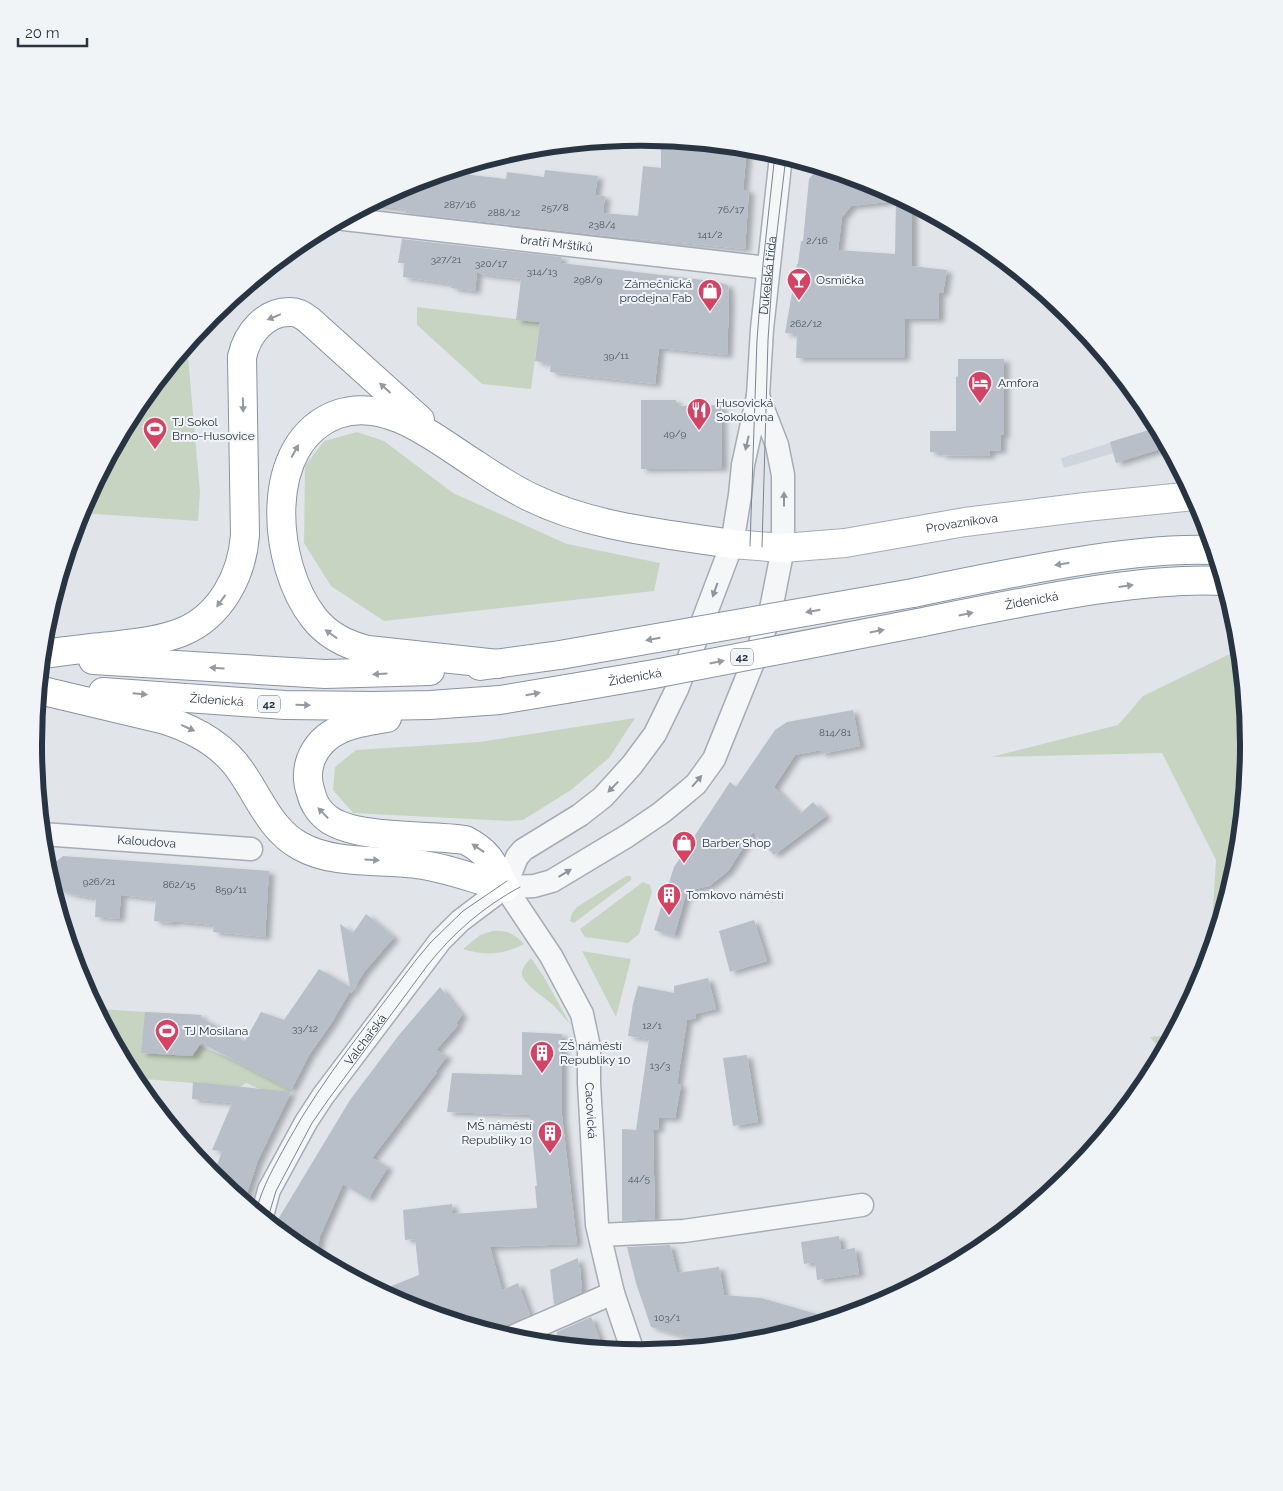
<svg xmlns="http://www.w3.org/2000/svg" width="1283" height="1491" font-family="Raleway,sans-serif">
	<defs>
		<filter id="shadow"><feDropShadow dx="5.5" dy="3" stdDeviation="2.5" flood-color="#0004"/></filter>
	</defs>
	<rect width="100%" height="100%" fill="#e1e5ea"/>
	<!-- built -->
	<path fill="#cfd5dc" d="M1158 428 1168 448 1117 463 1114 453 1064 468 1061 458Z"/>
	<!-- green -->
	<path fill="#c8d4c2" d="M417 307 540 322 531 389 482 384 417 325Z
		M187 346 200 492 198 521 80 513 136 408Z
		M357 432 384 441 453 493 567 544 660 563 654 591 384 621 331 586 304 543 305 466 324 441Z
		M1238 650H1240L1249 746 1238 864 1210 954 1216 860 1162 753 991 757 1118 725 1143 696Z
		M635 718 609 758 571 790 523 820 509 821 353 813 333 790 335 767 356 750 479 742Z
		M626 876H631V880L574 923 570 921 572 913 577 907Z
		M643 882 650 885 652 892 639 934 628 943 585 937 580 929Z
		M493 931C507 930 515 934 524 944 503 955 485 956 463 949L480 935Z
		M582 951 631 959 616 1017Z
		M531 958 544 977 570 1024C564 1018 559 1011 554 1006 547 999 524 985 522 975 521 969 527 962 531 958Z
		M97 1009 201 1015 200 1046 229 1058 292 1089 286 1100 246 1083 240 1087 133 1078Z
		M1172 1035 1163 1053 1150 1037Z"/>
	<!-- building -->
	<path fill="#b8bfc8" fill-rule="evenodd" filter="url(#shadow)" d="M661 140 747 148 743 190H749L745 249 608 236 405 213 406 209 369 205 409 184 463 167V174L506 179 507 172 544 177 545 170 598 176 595 195 605 196 603 213 638 216 643 166 661 168Z
		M831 171 874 184 912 205V266L947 270 943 293H939V319H905L904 358H796L797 334 785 333 797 264H798L801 241H803L809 179 814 173ZM896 201 895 254 838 250 842 217 851 206Z
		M402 239 561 257V263L712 281 728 285 729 303 727 355 659 348 655 384 550 372 551 364 535 361 540 322 516 320 521 279 481 274 477 272 475 291 451 288 452 284 403 277 404 263H398Z
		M958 359H1004V435H1001V450L990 451 989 456 941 455V453L930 452V431H956V377L958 376Z
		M641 400H676V406L721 405 722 468 641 469Z
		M1152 429 1158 450 1116 463 1110 442Z
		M853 710 860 746 821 754V750L795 755 774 787 800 814 813 802 826 816 774 855 753 832 728 871 709 886 687 891 674 936 654 930 674 867 730 782 736 787 775 730 787 722Z
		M63 856 269 871 265 937 213 932 214 925 173 921V923L154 921 156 899 121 895 119 919 95 917 96 898 76 895 57 889 58 871 53 864Z
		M366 914 394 937 364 972 351 993 350 991 332 1022 309 1055 291 1090 201 1043 192 1056 141 1053 145 1012 201 1015V1018L245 1041 261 1012 284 1020 319 969 350 987 340 924 353 933Z
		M754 920 767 961 730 972 719 931Z
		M708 978 716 1009 695 1014 696 1018 687 1020 677 1084 681 1085 675 1118H659L658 1130 653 1129 655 1219 622 1221V1129L636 1130 649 1039 628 1036 633 1004 638 986 674 993V986Z
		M440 987 462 1015 456 1024 458 1025 436 1050 447 1056 435 1072H437L372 1158 388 1167 368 1199 343 1184 320 1236 316 1257 304 1251 274 1226 350 1100 399 1035Z
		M522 1032 562 1034V1116L577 1244 490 1247 502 1290 518 1283 530 1315 504 1326 498 1334 409 1307 379 1291 419 1275 415 1239 405 1240 403 1210 452 1204 453 1214 537 1208 535 1186H537L530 1115 447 1112 452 1073 522 1075Z
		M747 1055 758 1122 733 1126 723 1058Z
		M193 1082 291 1092 258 1160 244 1202 213 1177 222 1151 212 1150 232 1103 192 1099Z
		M839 1236 841 1250 855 1248 859 1274 817 1280 815 1262 804 1264 801 1242Z
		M670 1245 677 1273 719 1267 724 1295 761 1298 834 1319 760 1342 719 1346 651 1327 636 1283 627 1247Z
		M578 1258 579 1268 580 1267 582 1292 554 1305 550 1270Z
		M591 1317 604 1350 558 1345 557 1332Z"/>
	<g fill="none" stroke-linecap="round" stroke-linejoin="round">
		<defs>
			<g id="minor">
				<path id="s1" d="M344 219 768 268"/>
				<path id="s2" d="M42 834 251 849"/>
				<path id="s3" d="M505 887 517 857 523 850 580 815 603 797 632 765 655 734 677 689 732 544 740 495 743 465 758 396 762 329 781 156"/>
				<path d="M505 887 534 886 552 881 627 836 661 813 683 795 696 784 714 759 756 655 770 614 783 548V475L777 445 758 396"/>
				<path id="s4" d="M505 887 551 956 582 1014 589 1047V1083L597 1225 613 1293 633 1352"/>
				<path id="s5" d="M262 1216 269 1190 306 1122 323 1096 440 941 460 921 505 887"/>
				<path d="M600 1235 684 1231 862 1205"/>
				<path d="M510 1338 613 1293"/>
			</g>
			<g id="secondary">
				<path id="s6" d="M732 544 783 548 845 543 965 522 1085 507 1194 496"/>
			</g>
			<g id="trunk">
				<path d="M913 593C966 582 1020 571 1074 562 1121 554 1167 548 1214 550"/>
				<path id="s7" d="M918 623C977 611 1035 599 1095 590 1138 584 1180 579 1224 581"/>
				<path d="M43 654C66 651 88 648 111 646 135 643 159 641 182 632 221 616 242 575 245 535L242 357C247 334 265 311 291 312 298 312 304 316 309 320L420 420"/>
				<path d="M93 660 325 674 430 671"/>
				<path d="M498 664 368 650C347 645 328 636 314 618 272 565 261 442 338 414 387 397 437 440 475 464 493 476 511 488 530 497 593 528 663 533 732 544"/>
				<path d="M480 666 560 655"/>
				<path d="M39 690 165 720C196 730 224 745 242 773 260 799 271 830 300 846 334 865 379 859 416 864 446 867 476 880 505 887"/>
				<path id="s8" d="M103 692 285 705 373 706 430 705 500 700 566 689"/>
				<path d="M387 718C356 723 324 727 311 759 307 770 307 782 311 793 313 802 319 812 327 818 355 840 428 834 465 840 489 852 493 864 505 887"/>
			</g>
		</defs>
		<!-- minor casing -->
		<use href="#minor" stroke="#a6acb5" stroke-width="25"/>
		<!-- secondary casing -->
		<use href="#secondary" stroke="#a6acb5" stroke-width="30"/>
		<!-- trunk casing -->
		<use href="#trunk" stroke="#8894a1" stroke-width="30"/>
		<!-- minor -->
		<use href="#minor" stroke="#f4f6f8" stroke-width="22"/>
		<!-- secondary -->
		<use href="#secondary" stroke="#fff" stroke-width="28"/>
		<!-- trunk -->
		<use href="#trunk" stroke="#fff" stroke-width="28"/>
		<!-- tram -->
		<path stroke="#7a8694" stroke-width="1" d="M750 546 757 340 763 264 775 154
			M762 547 768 340 773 266 786 157
			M256 1211C263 1185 274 1167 287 1143 323 1077 372 1019 416 960L431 942 463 911 507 881
			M267 1221 276 1191 312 1123 328 1100 427 966C453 933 483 907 520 887"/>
		<defs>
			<g id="trunk-bridge">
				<path d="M560 655 913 593"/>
				<path id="s9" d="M566 689 654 674 918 623"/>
			</g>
		</defs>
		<!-- trunk-bridge casing -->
		<use href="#trunk-bridge" stroke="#8894a1" stroke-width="30" stroke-linecap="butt"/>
		<!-- trunk-bridge -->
		<use href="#trunk-bridge" stroke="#fff" stroke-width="28"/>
	</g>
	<!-- one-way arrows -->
	<defs><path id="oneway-solid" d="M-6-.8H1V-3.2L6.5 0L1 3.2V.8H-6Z" transform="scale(1.25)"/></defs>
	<g fill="#949aa1">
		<use href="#oneway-solid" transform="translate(274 317) rotate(158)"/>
		<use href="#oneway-solid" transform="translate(385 388) rotate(-138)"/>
		<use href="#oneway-solid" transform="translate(243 405) rotate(89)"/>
		<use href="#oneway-solid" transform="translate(295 451) rotate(-61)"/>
		<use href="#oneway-solid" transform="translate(1062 564) rotate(171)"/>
		<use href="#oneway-solid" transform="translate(1126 586) rotate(-8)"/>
		<use href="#oneway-solid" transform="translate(221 601) rotate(126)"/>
		<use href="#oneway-solid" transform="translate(813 611) rotate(170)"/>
		<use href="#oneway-solid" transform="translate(966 614) rotate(-12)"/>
		<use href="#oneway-solid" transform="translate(877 631) rotate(-11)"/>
		<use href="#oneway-solid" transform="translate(331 634) rotate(-144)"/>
		<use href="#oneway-solid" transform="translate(653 639) rotate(170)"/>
		<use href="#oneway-solid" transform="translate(717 662) rotate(-11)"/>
		<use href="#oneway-solid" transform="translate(217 668) rotate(-176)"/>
		<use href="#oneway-solid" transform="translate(380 674) rotate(177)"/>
		<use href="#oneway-solid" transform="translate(140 694) rotate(5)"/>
		<use href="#oneway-solid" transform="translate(533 694) rotate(-10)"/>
		<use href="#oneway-solid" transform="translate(303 705) rotate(2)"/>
		<use href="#oneway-solid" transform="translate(188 728) rotate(24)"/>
		<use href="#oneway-solid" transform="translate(323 813) rotate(-134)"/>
		<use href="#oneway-solid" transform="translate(478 848) rotate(-146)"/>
		<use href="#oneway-solid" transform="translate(372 860) rotate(4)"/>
	</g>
	<g fill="#8e959e">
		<use href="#oneway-solid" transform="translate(747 443) rotate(103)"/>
		<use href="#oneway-solid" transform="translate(784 499) rotate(-90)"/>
		<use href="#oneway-solid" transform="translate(715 590) rotate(110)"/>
		<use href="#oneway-solid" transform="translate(697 781) rotate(-49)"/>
		<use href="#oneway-solid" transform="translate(613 787) rotate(134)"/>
		<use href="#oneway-solid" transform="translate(565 873) rotate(-31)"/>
	</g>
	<!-- icons -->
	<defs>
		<symbol id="bar-pin" viewBox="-11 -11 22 30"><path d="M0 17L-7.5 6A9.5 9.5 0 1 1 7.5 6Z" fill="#d34364" stroke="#f1f4f7"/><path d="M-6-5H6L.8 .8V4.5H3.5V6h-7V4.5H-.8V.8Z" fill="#fff"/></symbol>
		<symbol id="shop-pin" viewBox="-11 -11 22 30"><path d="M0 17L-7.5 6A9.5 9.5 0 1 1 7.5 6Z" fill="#d34364" stroke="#f1f4f7"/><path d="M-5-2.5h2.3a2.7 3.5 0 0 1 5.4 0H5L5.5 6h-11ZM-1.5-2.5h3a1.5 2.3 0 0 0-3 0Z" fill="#fff"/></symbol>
		<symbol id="hotel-pin" viewBox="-11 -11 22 30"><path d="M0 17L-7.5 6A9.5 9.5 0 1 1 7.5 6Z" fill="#d34364" stroke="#f1f4f7"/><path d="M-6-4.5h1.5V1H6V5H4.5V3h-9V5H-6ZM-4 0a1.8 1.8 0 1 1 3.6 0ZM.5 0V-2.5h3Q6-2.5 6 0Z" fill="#fff"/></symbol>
		<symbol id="restaurant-pin" viewBox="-11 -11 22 30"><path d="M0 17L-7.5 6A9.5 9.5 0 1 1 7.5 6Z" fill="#d34364" stroke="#f1f4f7"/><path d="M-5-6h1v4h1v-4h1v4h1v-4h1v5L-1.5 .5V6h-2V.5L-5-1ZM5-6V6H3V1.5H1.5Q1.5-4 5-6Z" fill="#fff"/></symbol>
		<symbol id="stadium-pin" viewBox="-11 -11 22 30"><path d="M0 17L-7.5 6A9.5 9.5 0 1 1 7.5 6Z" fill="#d34364" stroke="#f1f4f7"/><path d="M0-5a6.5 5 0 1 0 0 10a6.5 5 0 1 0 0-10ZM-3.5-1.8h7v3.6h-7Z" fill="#fff"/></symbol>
		<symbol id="building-pin" viewBox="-11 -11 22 30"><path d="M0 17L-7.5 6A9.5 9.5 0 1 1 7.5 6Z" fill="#d34364" stroke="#f1f4f7"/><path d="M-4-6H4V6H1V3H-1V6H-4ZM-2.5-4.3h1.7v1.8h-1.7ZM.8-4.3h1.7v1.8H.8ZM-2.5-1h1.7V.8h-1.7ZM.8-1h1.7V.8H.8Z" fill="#fff"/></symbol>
	</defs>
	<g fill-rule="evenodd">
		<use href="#bar-pin" x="785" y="266" width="28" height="38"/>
		<use href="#shop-pin" x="696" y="277" width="28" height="38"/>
		<use href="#hotel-pin" x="966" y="369" width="28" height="38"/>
		<use href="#restaurant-pin" x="685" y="396" width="28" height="38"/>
		<use href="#stadium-pin" x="141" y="415" width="28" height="38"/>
		<use href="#shop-pin" x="670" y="829" width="28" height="38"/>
		<use href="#building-pin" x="655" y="881" width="28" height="38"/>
		<use href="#stadium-pin" x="153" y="1017" width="28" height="38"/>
		<use href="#building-pin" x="528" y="1039" width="28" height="38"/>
		<use href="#building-pin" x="536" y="1119" width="28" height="38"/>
	</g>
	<g text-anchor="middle" stroke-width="4" stroke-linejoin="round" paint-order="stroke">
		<!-- number labels -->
		<g font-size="10" fill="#4d5764">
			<text x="460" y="208">287/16</text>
			<text x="555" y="211">257/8</text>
			<text x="731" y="213">76/17</text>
			<text x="504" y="216">288/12</text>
			<text x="602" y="228">238/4</text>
			<text x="710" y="238">141/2</text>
			<text x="817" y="244">2/16</text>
			<text x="446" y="263">327/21</text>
			<text x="491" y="267">320/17</text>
			<text x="542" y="275">314/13</text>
			<text x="588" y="283">298/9</text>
			<text x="806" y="327">262/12</text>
			<text x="616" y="359">39/11</text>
			<text x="675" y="437">49/9</text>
			<text x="835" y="736">814/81</text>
			<text x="99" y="885">926/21</text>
			<text x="179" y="888">862/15</text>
			<text x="231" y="893">859/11</text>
			<text x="652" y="1029">12/1</text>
			<text x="305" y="1032">33/12</text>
			<text x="660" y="1069">13/3</text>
			<text x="639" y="1182">44/5</text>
			<text x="667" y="1321">103/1</text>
		</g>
		<!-- shield labels -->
		<g fill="#f1f4f7" stroke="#656e79" stroke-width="1">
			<rect x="731" y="648.5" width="22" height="17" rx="4"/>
			<rect x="258" y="695.5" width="22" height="17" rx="4"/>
		</g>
		<g font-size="11" font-weight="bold" fill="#293443">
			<text x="742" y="661">42</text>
			<text x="269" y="708">42</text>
		</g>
		<!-- street labels -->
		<g font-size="12" fill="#293443" stroke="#f1f4f7">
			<text dy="4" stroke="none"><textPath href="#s1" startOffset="214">bratří Mrštíků</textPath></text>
			<text dy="4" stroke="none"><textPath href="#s3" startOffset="696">Dukelská třída</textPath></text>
			<text dy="4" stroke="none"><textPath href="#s6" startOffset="232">Provazníkova</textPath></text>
			<text dy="4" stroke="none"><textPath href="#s7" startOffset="116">Židenická</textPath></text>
			<text dy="4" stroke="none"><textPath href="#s9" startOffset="70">Židenická</textPath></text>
			<text dy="4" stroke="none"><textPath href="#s8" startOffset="114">Židenická</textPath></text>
			<text dy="4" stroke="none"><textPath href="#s2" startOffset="105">Kaloudova</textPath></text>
			<text dy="4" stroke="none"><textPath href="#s5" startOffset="206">Valchařská</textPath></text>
			<text dy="4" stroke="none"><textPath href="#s4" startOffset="246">Cacovická</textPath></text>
		</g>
		<!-- poi labels -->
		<g font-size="12" fill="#293443" stroke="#f1f4f7" text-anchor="start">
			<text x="816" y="284">Osmička</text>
			<text x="692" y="288" text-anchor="end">Zámečnická<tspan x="692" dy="14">prodejna Fab</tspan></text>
			<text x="998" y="387">Amfora</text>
			<text x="716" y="407">Husovická<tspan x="716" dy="14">Sokolovna</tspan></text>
			<text x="172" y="426">TJ Sokol<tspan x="172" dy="14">Brno-Husovice</tspan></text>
			<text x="702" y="847">Barber Shop</text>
			<text x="686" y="899">Tomkovo náměstí</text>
			<text x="184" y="1035">TJ Mosilana</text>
			<text x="560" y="1050">ZŠ náměstí<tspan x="560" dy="14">Republiky 10</tspan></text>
			<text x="532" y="1130" text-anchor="end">MŠ náměstí<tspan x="532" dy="14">Republiky 10</tspan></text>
		</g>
	</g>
	<!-- crop -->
	<path d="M0 0H1283V1491H0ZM42 745a599 599 0 1 1 1198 0a599 599 0 1 1-1198 0Z" fill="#f1f4f7" fill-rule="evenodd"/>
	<path fill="none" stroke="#293443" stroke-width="6" d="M42 745a599 599 0 1 1 1198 0a599 599 0 1 1-1198 0Z"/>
	<!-- scale -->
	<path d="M18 38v8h69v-8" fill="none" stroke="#293443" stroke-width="2.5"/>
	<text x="25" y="38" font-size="15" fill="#293443" stroke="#f1f4f7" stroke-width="4" paint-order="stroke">20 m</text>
</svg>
